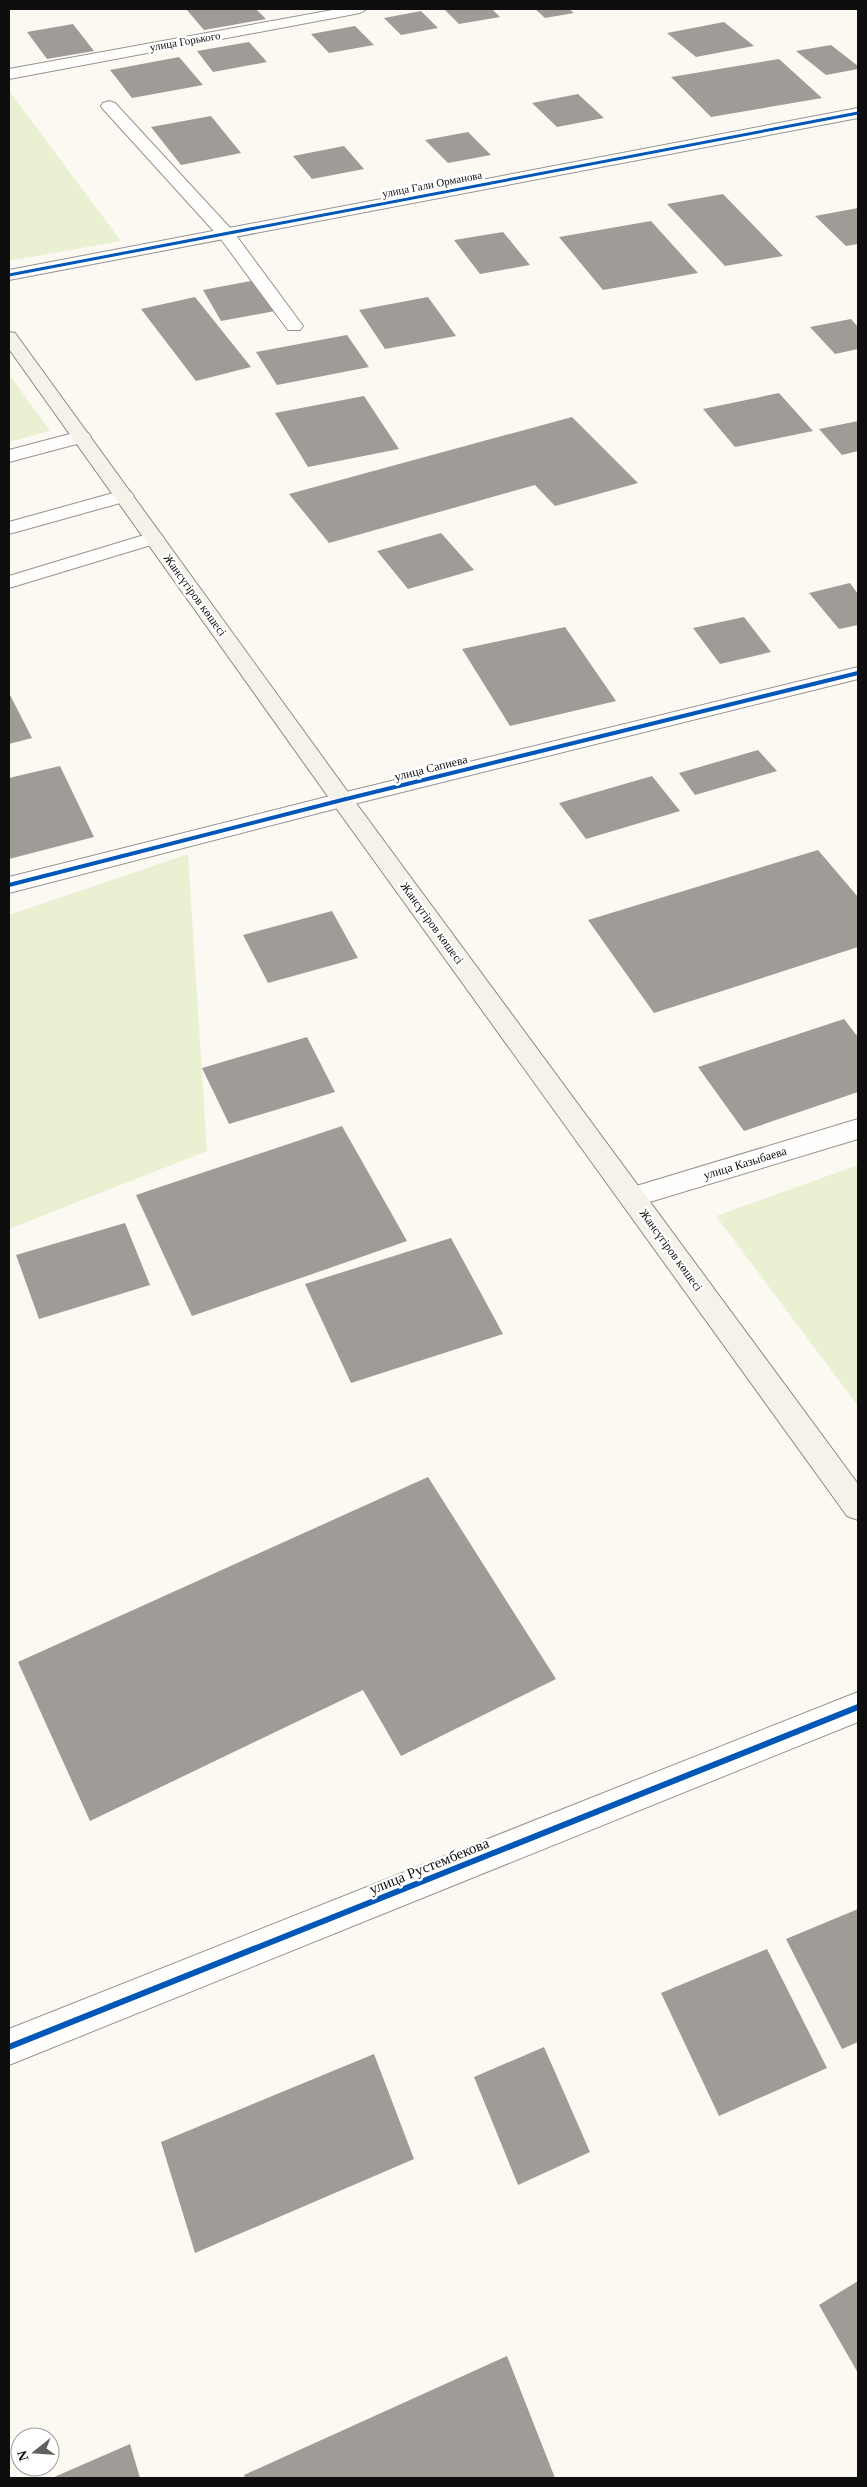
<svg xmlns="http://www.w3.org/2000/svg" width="867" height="2487" font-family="'Times New Roman',serif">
	<rect width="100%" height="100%" fill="#fcf9f2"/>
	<!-- green -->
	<path fill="#e9f1d2" d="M9 91 121 241 9 261Z
		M9 374 50 431 9 442Z
		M188 854 207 1151 9 1229V915Z
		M858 1165V1406L716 1216Z"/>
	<!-- building -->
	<path fill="#9f9c98" d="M186 9H256L266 19 204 30Z
		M444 9H492L500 17 459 24Z
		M535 9H569L574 13 545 18Z
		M421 11 438 28 401 35 384 18Z
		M724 22 754 46 696 57 667 33Z
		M73 24 94 51 47 59 27 32Z
		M355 26 374 45 329 53 311 34Z
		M249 42 267 62 213 72 197 51Z
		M831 45 858 66V69L826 75 796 51Z
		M179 57 203 85 132 98 110 70Z
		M779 59 822 98 711 117 671 77Z
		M578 94 604 118 557 127 532 103Z
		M211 116 241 153 181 165 151 127Z
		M468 132 491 155 448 163 425 140Z
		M344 146 364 169 312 179 293 156Z
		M723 194 783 256 725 266 667 204Z
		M858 208V244L846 246 815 216Z
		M651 221 698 273 603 290 559 237Z
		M503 232 530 265 480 274 454 240Z
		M256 280 275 311 221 321 203 290Z
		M195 297 251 367 196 381 141 309Z
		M428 297 456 336 385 349 359 310Z
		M851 319 858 327V349L835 354 810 327Z
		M347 335 369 367 277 385 256 352Z
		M779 393 813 431 735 447 703 409Z
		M364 396 399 449 308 467 275 413Z
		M572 417 638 483 555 506 535 485 329 543 289 494Z
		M858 421V451L842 455 819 429Z
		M441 533 474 570 408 589 377 551Z
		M850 583 858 594V625L839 629 809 593Z
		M744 617 771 652 720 664 693 628Z
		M565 627 616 701 510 726 462 649Z
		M9 693 32 738 9 744Z
		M758 750 777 771 695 795 679 773Z
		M60 766 94 837 9 859V778Z
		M652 776 680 811 586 839 559 803Z
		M818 850 858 897V947L654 1013 588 920Z
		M332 911 358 958 268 983 243 935Z
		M844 1019 858 1037V1092L744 1131 698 1067Z
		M307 1037 335 1092 229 1124 202 1068Z
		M342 1126 407 1241 192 1316 136 1195Z
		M125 1223 150 1285 39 1319 16 1255Z
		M451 1238 503 1334 351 1383 305 1284Z
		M428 1477 556 1679 401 1756 363 1690 90 1821 18 1662Z
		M858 1909V2042L842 2049 786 1939Z
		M767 1949 827 2068 719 2116 661 1993Z
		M544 2047 590 2152 518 2185 474 2077Z
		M374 2054 414 2159 195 2253 161 2142Z
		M858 2281V2373L819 2305Z
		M507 2356 555 2478H245L244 2475Z
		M130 2444 140 2478H52Z"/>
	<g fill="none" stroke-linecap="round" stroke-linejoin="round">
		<defs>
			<path id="service" d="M109 101 115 103 232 230 303 326 300 330H288L220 238 103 109 101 106 103 103Z
				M81 431 88 433 91 437 88 441 9 462V450Z
				M124 490 131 492 134 496 131 500 9 534V522Z
				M154 532 161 534 164 538 161 542 9 588V576Z"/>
			<path id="minor" d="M338 9H367L360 13 9 79V69Z
				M858 108V118L9 280V270Z
				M858 667V679L342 807 9 893V877L342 793Z
				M858 1119V1139L633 1207 623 1204 619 1197 623 1190Z
				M858 1692V1722L9 2065V2029Z"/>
			<path id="secondary" d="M9 332 15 333 350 795 858 1484V1520L847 1516 334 805 9 349Z"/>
		</defs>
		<!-- service casing -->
		<use href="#service" stroke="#959491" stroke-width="2"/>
		<!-- minor casing -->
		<use href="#minor" stroke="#959491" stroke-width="2"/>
		<!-- secondary casing -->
		<use href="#secondary" stroke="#8c8a87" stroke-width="2"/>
		<!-- service -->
		<use href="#service" fill="#fffefd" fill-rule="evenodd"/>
		<!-- minor -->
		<use href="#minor" fill="#fffefd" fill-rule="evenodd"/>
		<!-- secondary -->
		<use href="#secondary" fill="#f5f2ea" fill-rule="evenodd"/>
		<defs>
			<path id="cycleway-far2" d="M9 275 858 113"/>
			<path id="cycleway-far1" d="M9 885 342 800 858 673"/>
			<path id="cycleway" d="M9 2047 858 1707"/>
		</defs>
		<!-- cycleway-far2 casing -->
		<use href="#cycleway-far2" stroke="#fff" stroke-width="5"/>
		<!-- cycleway-far1 casing -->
		<use href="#cycleway-far1" stroke="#fff" stroke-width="6"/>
		<!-- cycleway casing -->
		<use href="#cycleway" stroke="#fff" stroke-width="9"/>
		<!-- cycleway-far2 -->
		<use href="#cycleway-far2" stroke="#0057b8" stroke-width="3"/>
		<!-- cycleway-far1 -->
		<use href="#cycleway-far1" stroke="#0057b8" stroke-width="4"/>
		<!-- cycleway -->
		<use href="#cycleway" stroke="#0057b8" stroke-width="6"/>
	</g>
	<g text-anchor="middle" stroke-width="5" stroke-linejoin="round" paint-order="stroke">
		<!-- far-street labels -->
		<g font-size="11" fill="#0e0e0e" stroke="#fff">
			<text transform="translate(185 41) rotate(-10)" y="4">улица Горького</text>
			<text transform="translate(432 184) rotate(-11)" y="4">улица Гали Орманова</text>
		</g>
		<!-- street labels -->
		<g font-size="12" fill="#0e0e0e" stroke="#fff">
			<text transform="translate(195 595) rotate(54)" y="4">Жансүгіров көшесі</text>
			<text transform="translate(431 768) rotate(-14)" y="4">улица Сапиева</text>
			<text transform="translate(432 923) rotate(54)" y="4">Жансүгіров көшесі</text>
			<text transform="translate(745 1163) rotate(-17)" y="4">улица Казыбаева</text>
			<text transform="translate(671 1250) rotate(54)" y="4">Жансүгіров көшесі</text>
		</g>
		<!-- near-street labels -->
		<g font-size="15" fill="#0e0e0e" stroke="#fff">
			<text transform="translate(429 1866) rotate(-22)" y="5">улица Рустембекова</text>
		</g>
	</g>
	<!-- border -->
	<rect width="867" height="2487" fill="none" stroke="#0e0e0e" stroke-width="20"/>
	<!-- north arrow -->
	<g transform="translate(35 2452) rotate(253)"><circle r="24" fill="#ffffff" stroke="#9f9f9f"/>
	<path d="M0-4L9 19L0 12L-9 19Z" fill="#61605e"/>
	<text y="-8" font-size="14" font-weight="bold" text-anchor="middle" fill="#0e0e0e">N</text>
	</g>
</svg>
